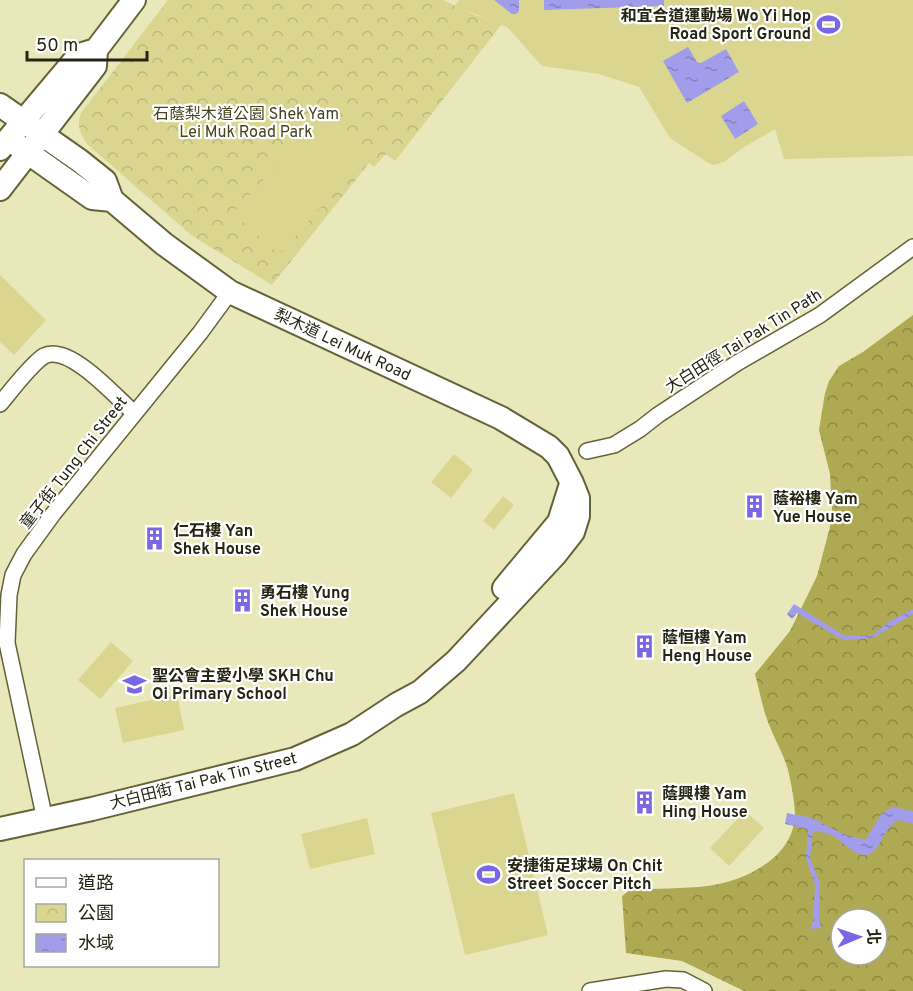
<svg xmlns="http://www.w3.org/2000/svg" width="913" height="991" font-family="Overpass,'Noto Sans TC',sans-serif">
	<defs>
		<pattern id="forest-crowns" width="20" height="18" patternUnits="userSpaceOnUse" patternTransform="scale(1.5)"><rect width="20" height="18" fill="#aea952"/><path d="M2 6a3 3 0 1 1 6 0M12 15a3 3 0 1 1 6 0" fill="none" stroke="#8d8943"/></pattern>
		<pattern id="park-crowns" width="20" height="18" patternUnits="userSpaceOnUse" patternTransform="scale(1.5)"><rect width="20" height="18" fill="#dad690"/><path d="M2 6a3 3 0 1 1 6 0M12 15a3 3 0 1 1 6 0" fill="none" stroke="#bbb87b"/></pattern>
		<pattern id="water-ripples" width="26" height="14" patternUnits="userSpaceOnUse" patternTransform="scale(1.5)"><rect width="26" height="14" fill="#a19dea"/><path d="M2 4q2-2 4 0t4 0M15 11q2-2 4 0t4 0" fill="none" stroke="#8380bc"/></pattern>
	</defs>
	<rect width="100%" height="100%" fill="#e9e8ba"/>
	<!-- forest -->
	<path fill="url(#forest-crowns)" fill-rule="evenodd" d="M913 315V991H744L682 961 626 953 622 896 630 890C656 888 683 889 708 886 745 881 793 858 795 816 795 802 791 783 788 770 784 755 776 742 770 727 763 711 760 692 755 674L790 631 817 576 830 527 832 508 830 474 819 430 825 393 829 381 839 366 863 352ZM841 919H877V955H841Z"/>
	<!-- park -->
	<path fill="url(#park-crowns)" d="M168 0H443L475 15 502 24 395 161 386 154 374 167 369 163 272 285 191 235 87 144C80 133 76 125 81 113Z"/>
	<!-- garden -->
	<path fill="#dad690" d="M459 0H913V156L784 159 775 129 741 149 724 162 714 165 708 163 670 138 639 87 599 74 542 66 507 27 455 6Z
		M320 117 365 158 279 254 233 213Z
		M0 275 46 320 14 355 0 342Z
		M454 454 473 470 451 498 431 482Z
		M503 496 514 505 494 530 483 521Z
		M111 642 133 661 100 699 78 680Z
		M177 694 184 730 123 743 115 708Z
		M514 793 548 935 465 955 431 813Z
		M745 811 764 828 729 866 710 848Z
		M367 818 375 854 310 869 301 834Z"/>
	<!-- water -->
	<path fill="url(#water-ripples)" d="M494 0H519V11L516 14H512Z
		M544 0H664V6L544 10Z
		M688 47 697 62 701 63 726 49 739 72 687 103 663 61Z
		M744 101 758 124 735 139 721 116Z
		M794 604 845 636 872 635 890 621 913 609V614L873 638 843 640 797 613 792 619 787 614Z
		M892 807 913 811V824L899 820C879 829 881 861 859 854 848 850 842 840 831 835 826 832 818 832 813 831L810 858 820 883 819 921 822 928 810 929 813 921 815 885 806 858 808 829 785 824 787 813C796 815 807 816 816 820 830 827 849 839 866 839L881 814Z"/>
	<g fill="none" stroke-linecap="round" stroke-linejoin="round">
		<defs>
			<path id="street" d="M0 404C10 392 32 363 44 356 69 343 116 397 134 413
				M587 451 614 445 640 429 658 415 737 363 820 315 913 247
				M45 820 7 643 9 595 13 575 24 554 53 514 200 333 230 292
				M590 991 666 979 683 980 704 991"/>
			<path id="secondary" d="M0 105 80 161 105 181 112 200 164 244 230 292 501 418 549 447 558 456 572 483 578 498V516L573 532 555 555 456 661 420 692 396 705 352 734 295 759 92 809 0 829
				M17 145 92 198 112 200
				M0 149 79 55 96 50
				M0 189 95 66 96 50 134 0
				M504 588 559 522 571 484"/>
		</defs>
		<!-- street casing -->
		<use href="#street" stroke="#646238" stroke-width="18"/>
		<!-- secondary casing -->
		<use href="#secondary" stroke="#646238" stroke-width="26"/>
		<!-- street -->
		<use href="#street" stroke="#fff" stroke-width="15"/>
		<!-- secondary -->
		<use href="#secondary" stroke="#fff" stroke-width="22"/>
	</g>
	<!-- icons -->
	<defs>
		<symbol id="stadium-bare" viewBox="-9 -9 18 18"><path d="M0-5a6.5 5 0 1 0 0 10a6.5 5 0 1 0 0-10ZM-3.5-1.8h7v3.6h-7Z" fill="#7968e4" stroke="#fff" stroke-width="2.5" paint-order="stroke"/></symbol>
		<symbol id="building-bare" viewBox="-9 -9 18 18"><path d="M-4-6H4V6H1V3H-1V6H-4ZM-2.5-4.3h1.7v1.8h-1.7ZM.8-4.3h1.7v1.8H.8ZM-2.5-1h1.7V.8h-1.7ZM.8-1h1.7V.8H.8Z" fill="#7968e4" stroke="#fff" stroke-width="2.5" paint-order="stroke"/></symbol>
		<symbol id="school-bare" viewBox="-9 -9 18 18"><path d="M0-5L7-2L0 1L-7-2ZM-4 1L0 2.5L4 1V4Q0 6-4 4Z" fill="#7968e4" stroke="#fff" stroke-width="2.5" paint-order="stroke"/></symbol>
	</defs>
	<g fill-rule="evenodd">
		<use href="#stadium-bare" x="812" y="8" width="33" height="33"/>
		<use href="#building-bare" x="738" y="490" width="33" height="33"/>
		<use href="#building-bare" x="138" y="522" width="33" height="33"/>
		<use href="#building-bare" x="226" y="584" width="33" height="33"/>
		<use href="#building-bare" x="628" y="630" width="33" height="33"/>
		<use href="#school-bare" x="118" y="668" width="33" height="33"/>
		<use href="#building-bare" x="628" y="786" width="33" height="33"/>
		<use href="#stadium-bare" x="472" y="858" width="33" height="33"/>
	</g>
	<g text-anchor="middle" stroke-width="4.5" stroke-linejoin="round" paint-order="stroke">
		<!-- poi labels -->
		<g font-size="16" font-weight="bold" fill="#252513" stroke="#fff" text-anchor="start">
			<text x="811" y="21" text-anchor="end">和宜合道運動場 Wo Yi Hop<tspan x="811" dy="18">Road Sport Ground</tspan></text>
			<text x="773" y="504">蔭裕樓 Yam<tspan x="773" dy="18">Yue House</tspan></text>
			<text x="173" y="536">仁石樓 Yan<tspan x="173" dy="18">Shek House</tspan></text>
			<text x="260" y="598">勇石樓 Yung<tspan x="260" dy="18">Shek House</tspan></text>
			<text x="662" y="643">蔭恒樓 Yam<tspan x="662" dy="18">Heng House</tspan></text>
			<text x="152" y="681">聖公會主愛小學 SKH Chu<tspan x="152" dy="18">Oi Primary School</tspan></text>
			<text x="662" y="799">蔭興樓 Yam<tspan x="662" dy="18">Hing House</tspan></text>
			<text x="507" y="871">安捷街足球場 On Chit<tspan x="507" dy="18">Street Soccer Pitch</tspan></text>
		</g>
		<!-- park labels -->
		<g font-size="16" fill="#46431e" stroke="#fff">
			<text x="246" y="119">石蔭梨木道公園 Shek Yam<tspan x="246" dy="18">Lei Muk Road Park</tspan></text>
		</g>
		<!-- street labels -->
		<g font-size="16" fill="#252513" stroke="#fff">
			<text transform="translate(743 340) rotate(-32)" y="6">大白田徑 Tai Pak Tin Path</text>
			<text transform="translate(343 344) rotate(25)" y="6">梨木道 Lei Muk Road</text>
			<text transform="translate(73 462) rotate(-52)" y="6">童子街 Tung Chi Street</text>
			<text transform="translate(203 780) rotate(-14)" y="6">大白田街 Tai Pak Tin Street</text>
		</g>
	</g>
	<!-- legend -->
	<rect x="24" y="859" width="195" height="108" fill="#ffffff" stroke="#a8a8a1" stroke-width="1.5"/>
	<rect x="36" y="878" width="30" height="9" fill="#ffffff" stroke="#a8a8a1" stroke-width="1.5"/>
	<text x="78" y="889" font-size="18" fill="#252513">道路</text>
	<rect x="36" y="904" width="30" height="18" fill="url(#park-crowns)" stroke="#a8a8a1" stroke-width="1.5"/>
	<text x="78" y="919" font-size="18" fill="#252513">公園</text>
	<rect x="36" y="934" width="30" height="18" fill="url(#water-ripples)" stroke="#a8a8a1" stroke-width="1.5"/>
	<text x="78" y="949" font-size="18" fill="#252513">水域</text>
	<!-- north arrow -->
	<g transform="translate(859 937) rotate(88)"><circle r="28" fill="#ffffff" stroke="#a8a8a1" stroke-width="1.5"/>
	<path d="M0-4.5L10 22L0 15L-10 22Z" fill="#7968e4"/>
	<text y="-9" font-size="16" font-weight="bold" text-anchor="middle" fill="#252513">北</text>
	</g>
	<!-- scale -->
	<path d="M27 51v9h120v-9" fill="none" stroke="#252513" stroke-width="3"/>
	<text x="36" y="51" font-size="18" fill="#252513" stroke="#ffffff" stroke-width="4.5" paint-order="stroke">50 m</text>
</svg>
